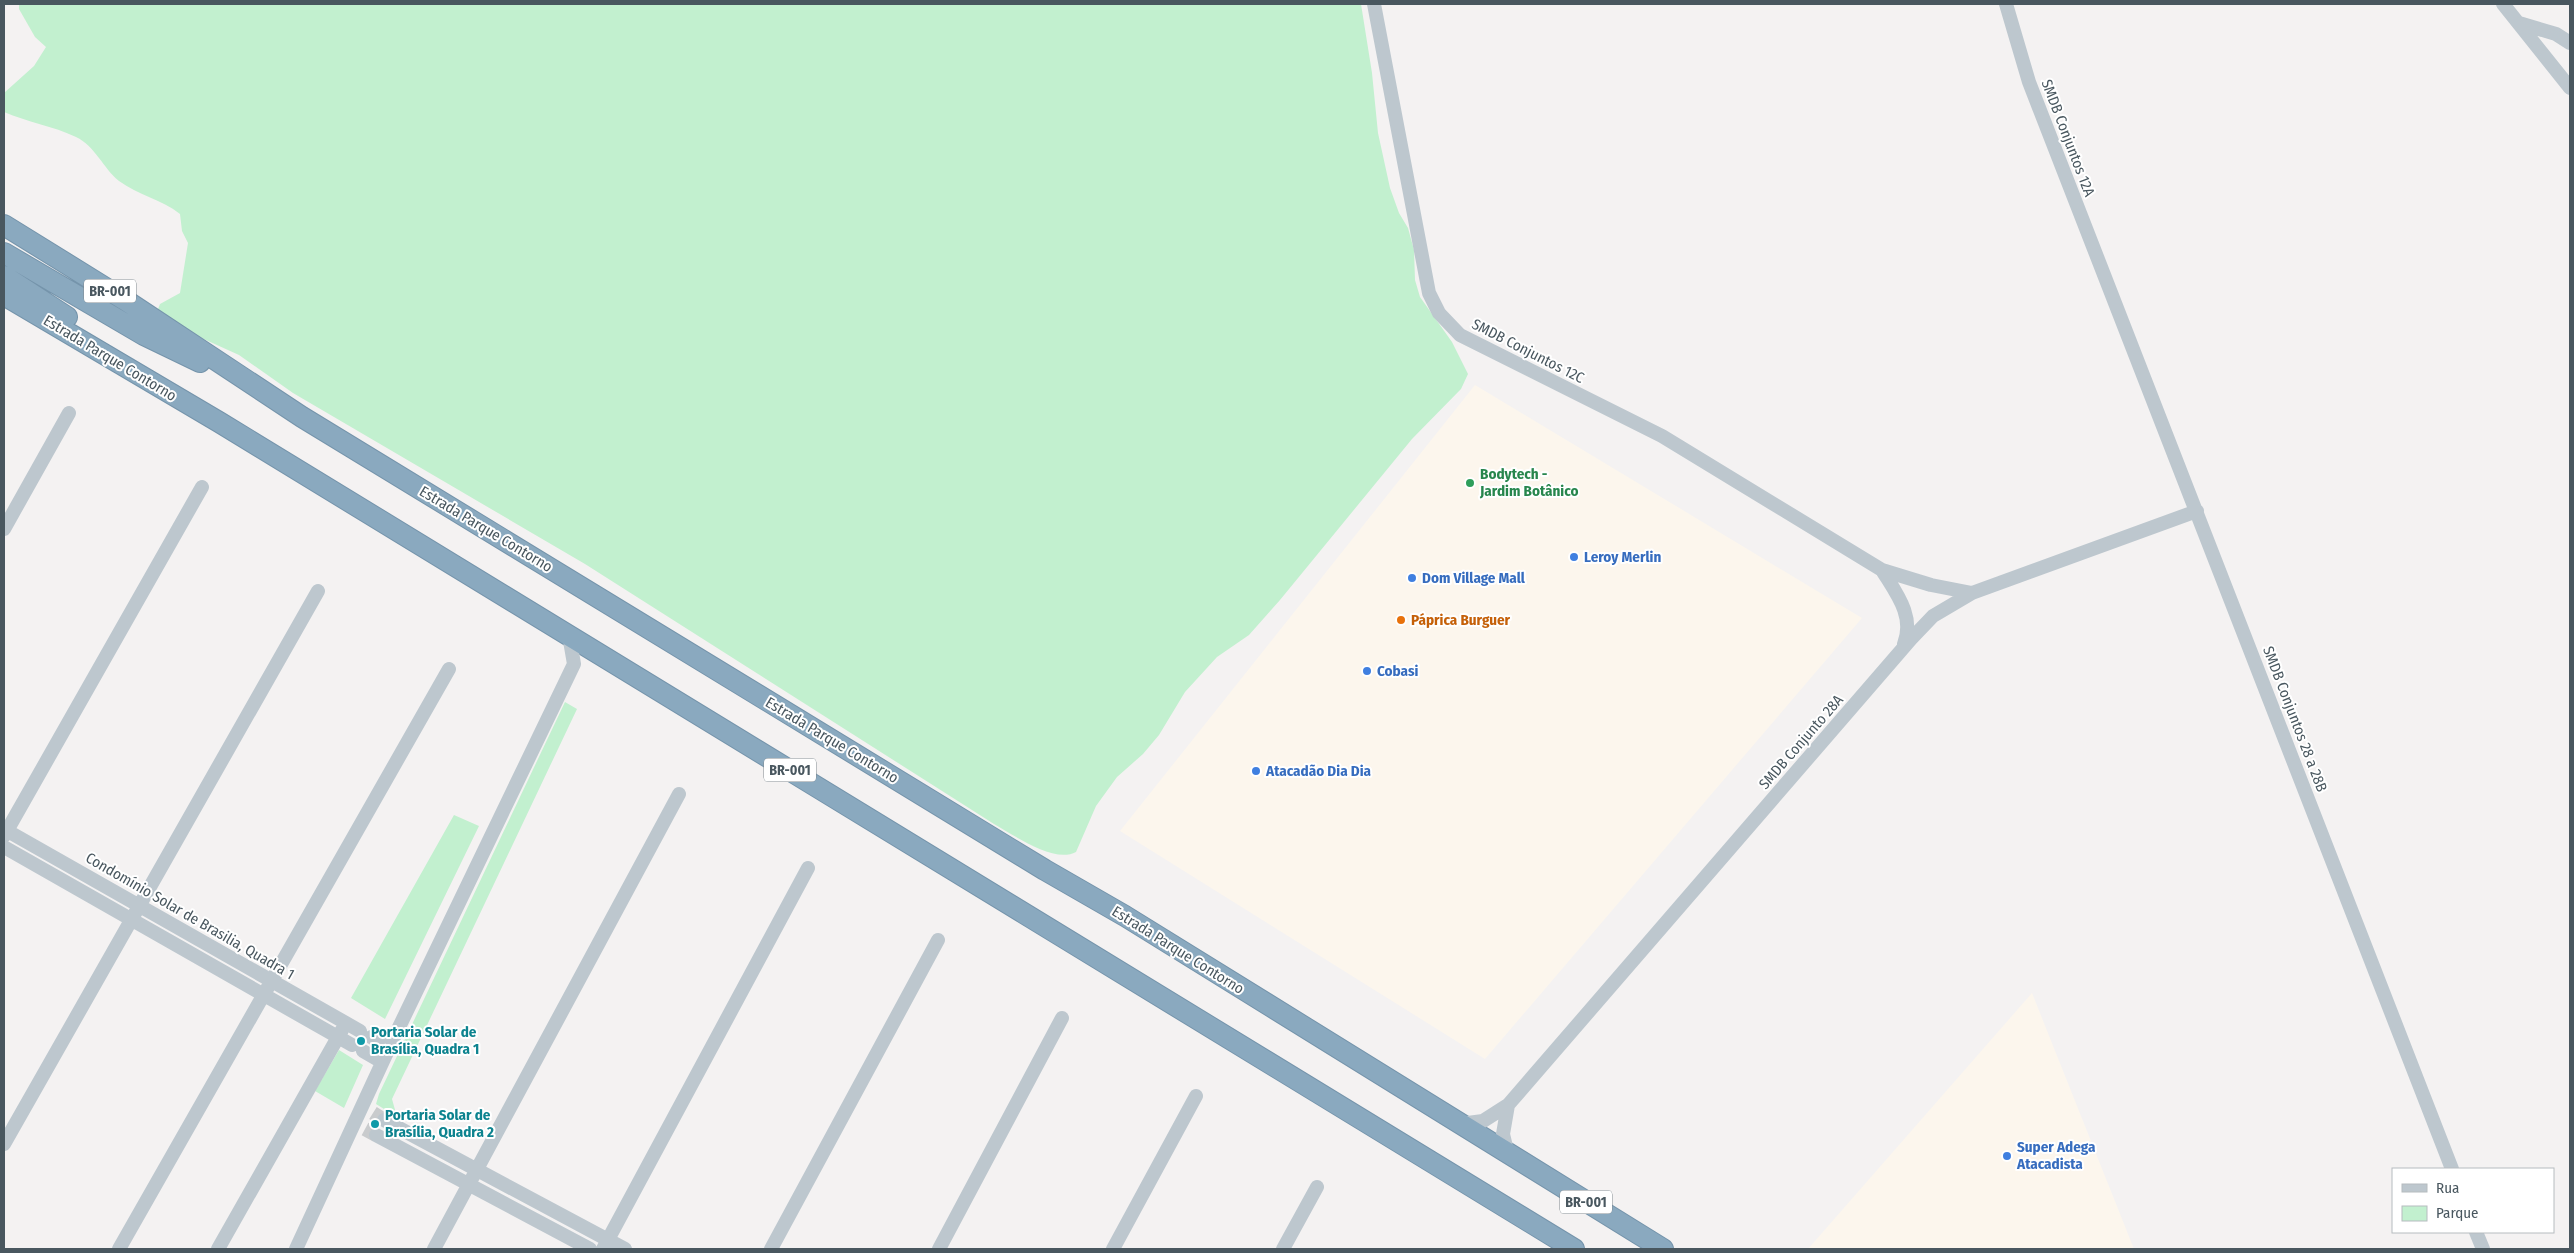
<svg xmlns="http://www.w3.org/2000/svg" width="2574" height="1253" font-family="'Fira Sans Condensed',sans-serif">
	<rect width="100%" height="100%" fill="#f4f2f2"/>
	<!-- commercial -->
	<path fill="#fcf6ed" d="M1475 385 1862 618 1485 1059 1120 831Z
		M2032 993 2134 1249H1808Z"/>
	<!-- green -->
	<path fill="#c2f0cf" d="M19 4H1361L1372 73 1378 133 1390 188 1399 213 1408 228 1414 250 1415 280 1420 297 1452 342 1468 374 1461 389 1412 439 1280 600 1249 635 1217 657 1185 692 1159 735 1143 754 1117 777 1096 806 1076 852C1054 864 1014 835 994 824L585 564 293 393 239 355 155 317 160 304 180 293 188 243 182 231 180 214C161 199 138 195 119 181 103 168 95 146 76 137 53 126 27 122 4 112V93L34 66 46 47 35 37 19 9Z
		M565 702 577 709 392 1099 397 1117 376 1104 379 1094Z
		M454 815 479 826 385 1019 351 998Z
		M339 1050 363 1065 344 1108 315 1091Z"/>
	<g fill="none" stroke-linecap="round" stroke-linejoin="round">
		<!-- minor-tunnel -->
		<path stroke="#c9cbcd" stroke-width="14" stroke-dasharray="14 7" stroke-linecap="butt" d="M373 1113 384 1120
			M365 1129 376 1135"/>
		<defs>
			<path id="highway" d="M4 225 125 300 302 417 1045 870 1125 916 1663 1249
				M4 253 144 335 200 362
				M4 276 67 317
				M4 295 219 422 1574 1249"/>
		</defs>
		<!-- highway casing -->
		<use href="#highway" stroke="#7594ab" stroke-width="22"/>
		<!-- minor -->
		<path stroke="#bdc7ce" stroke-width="14" d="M1374 4 1429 293 1439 313 1460 335 1662 436 1882 570 1931 585 1972 593
			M2006 4 2029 82 2452 1169
			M2503 4 2570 88
			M2519 23 2556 34 2570 43
			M4 529 69 413
			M1882 570C1896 593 1915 616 1904 644
			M4 829 360 1031
			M4 836 202 487
			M4 847 352 1045
			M371 1037 389 1048
			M363 1051 382 1062
			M384 1120 625 1249
			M1460 1124 1483 1121 1508 1105 1911 639 1933 616 1972 593 2197 511
			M376 1135 590 1249
			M4 1144 318 591
			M1508 1155 1503 1134 1508 1105
			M2476 1232 2483 1249
			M119 1249 449 669
			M218 1249 342 1030
			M296 1249 389 1048 574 664 569 635
			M434 1249 679 794
			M603 1249 808 868
			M771 1249 938 940
			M939 1249 1062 1018
			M1113 1249 1196 1096
			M1283 1249 1317 1187"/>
		<!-- highway -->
		<use href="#highway" stroke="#8aa9bf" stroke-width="20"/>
	</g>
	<!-- markers -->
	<circle fill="#2e9e5b" stroke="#fff" stroke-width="2" cx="1470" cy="483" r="5"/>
	<g fill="#3f7fe0" stroke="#fff" stroke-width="2">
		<circle cx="1574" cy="557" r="5"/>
		<circle cx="1412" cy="578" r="5"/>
		<circle cx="1367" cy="671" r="5"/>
		<circle cx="1256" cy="771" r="5"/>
		<circle cx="2007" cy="1156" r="5"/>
	</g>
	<circle fill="#e8710a" stroke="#fff" stroke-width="2" cx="1401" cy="620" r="5"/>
	<g fill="#0f9aa8" stroke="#fff" stroke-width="2">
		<circle cx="361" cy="1041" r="5"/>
		<circle cx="375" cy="1124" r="5"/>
	</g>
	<g text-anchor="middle" stroke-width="4" stroke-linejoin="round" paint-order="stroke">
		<!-- shield labels -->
		<g fill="#fff" stroke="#80898f" stroke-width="1">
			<rect x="84" y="279.5" width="52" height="23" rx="4"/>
			<rect x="764" y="758.5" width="52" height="23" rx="4"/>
			<rect x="1560" y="1190.5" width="52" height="23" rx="4"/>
		</g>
		<g font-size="14" font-weight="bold" fill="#49575f">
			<text x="110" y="296">BR-001</text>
			<text x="790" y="775">BR-001</text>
			<text x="1586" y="1207">BR-001</text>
		</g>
		<!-- street labels -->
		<g font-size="15" fill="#49575f" stroke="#fff">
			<text transform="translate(2068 138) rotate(69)" y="5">SMDB Conjuntos 12A</text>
			<text transform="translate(1528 351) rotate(27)" y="5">SMDB Conjuntos 12C</text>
			<text transform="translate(110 358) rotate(31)" y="5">Estrada Parque Contorno</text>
			<text transform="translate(486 529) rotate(31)" y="5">Estrada Parque Contorno</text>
			<text transform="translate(2295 719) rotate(69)" y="5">SMDB Conjuntos 28 a 28B</text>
			<text transform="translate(832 740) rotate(31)" y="5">Estrada Parque Contorno</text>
			<text transform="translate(1801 742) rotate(-49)" y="5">SMDB Conjunto 28A</text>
			<text transform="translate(190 916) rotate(30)" y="5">Condomínio Solar de Brasilia, Quadra 1</text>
			<text transform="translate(1178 950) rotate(32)" y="5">Estrada Parque Contorno</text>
		</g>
		<!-- leisure labels -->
		<g font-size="15" font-weight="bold" fill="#27864d" stroke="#fff" text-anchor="start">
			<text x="1480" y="479">Bodytech -<tspan x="1480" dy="17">Jardim Botânico</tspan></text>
		</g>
		<!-- shop labels -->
		<g font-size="15" font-weight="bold" fill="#366cbe" stroke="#fff" text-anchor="start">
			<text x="1584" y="562">Leroy Merlin</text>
			<text x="1422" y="583">Dom Village Mall</text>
			<text x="1377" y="676">Cobasi</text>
			<text x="1266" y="776">Atacadão Dia Dia</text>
			<text x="2017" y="1152">Super Adega<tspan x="2017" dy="17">Atacadista</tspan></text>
		</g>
		<!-- food labels -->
		<g font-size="15" font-weight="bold" fill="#c56008" stroke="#fff" text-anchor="start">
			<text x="1411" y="625">Páprica Burguer</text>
		</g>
		<!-- culture labels -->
		<g font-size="15" font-weight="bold" fill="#0d838f" stroke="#fff" text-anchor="start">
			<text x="371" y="1037">Portaria Solar de<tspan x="371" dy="17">Brasília, Quadra 1</tspan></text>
			<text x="385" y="1120">Portaria Solar de<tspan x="385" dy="17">Brasília, Quadra 2</tspan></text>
		</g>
	</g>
	<!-- border -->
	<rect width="2574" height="1253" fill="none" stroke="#49575f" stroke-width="10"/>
	<!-- legend -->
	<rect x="2392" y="1168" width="162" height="65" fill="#ffffff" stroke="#b6bcbf"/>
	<rect x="2402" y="1184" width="25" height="8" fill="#bdc7ce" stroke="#b6bcbf"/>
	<text x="2436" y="1193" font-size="15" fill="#49575f">Rua</text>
	<rect x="2402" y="1206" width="25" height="15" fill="#c2f0cf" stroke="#b6bcbf"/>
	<text x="2436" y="1218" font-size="15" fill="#49575f">Parque</text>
</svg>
